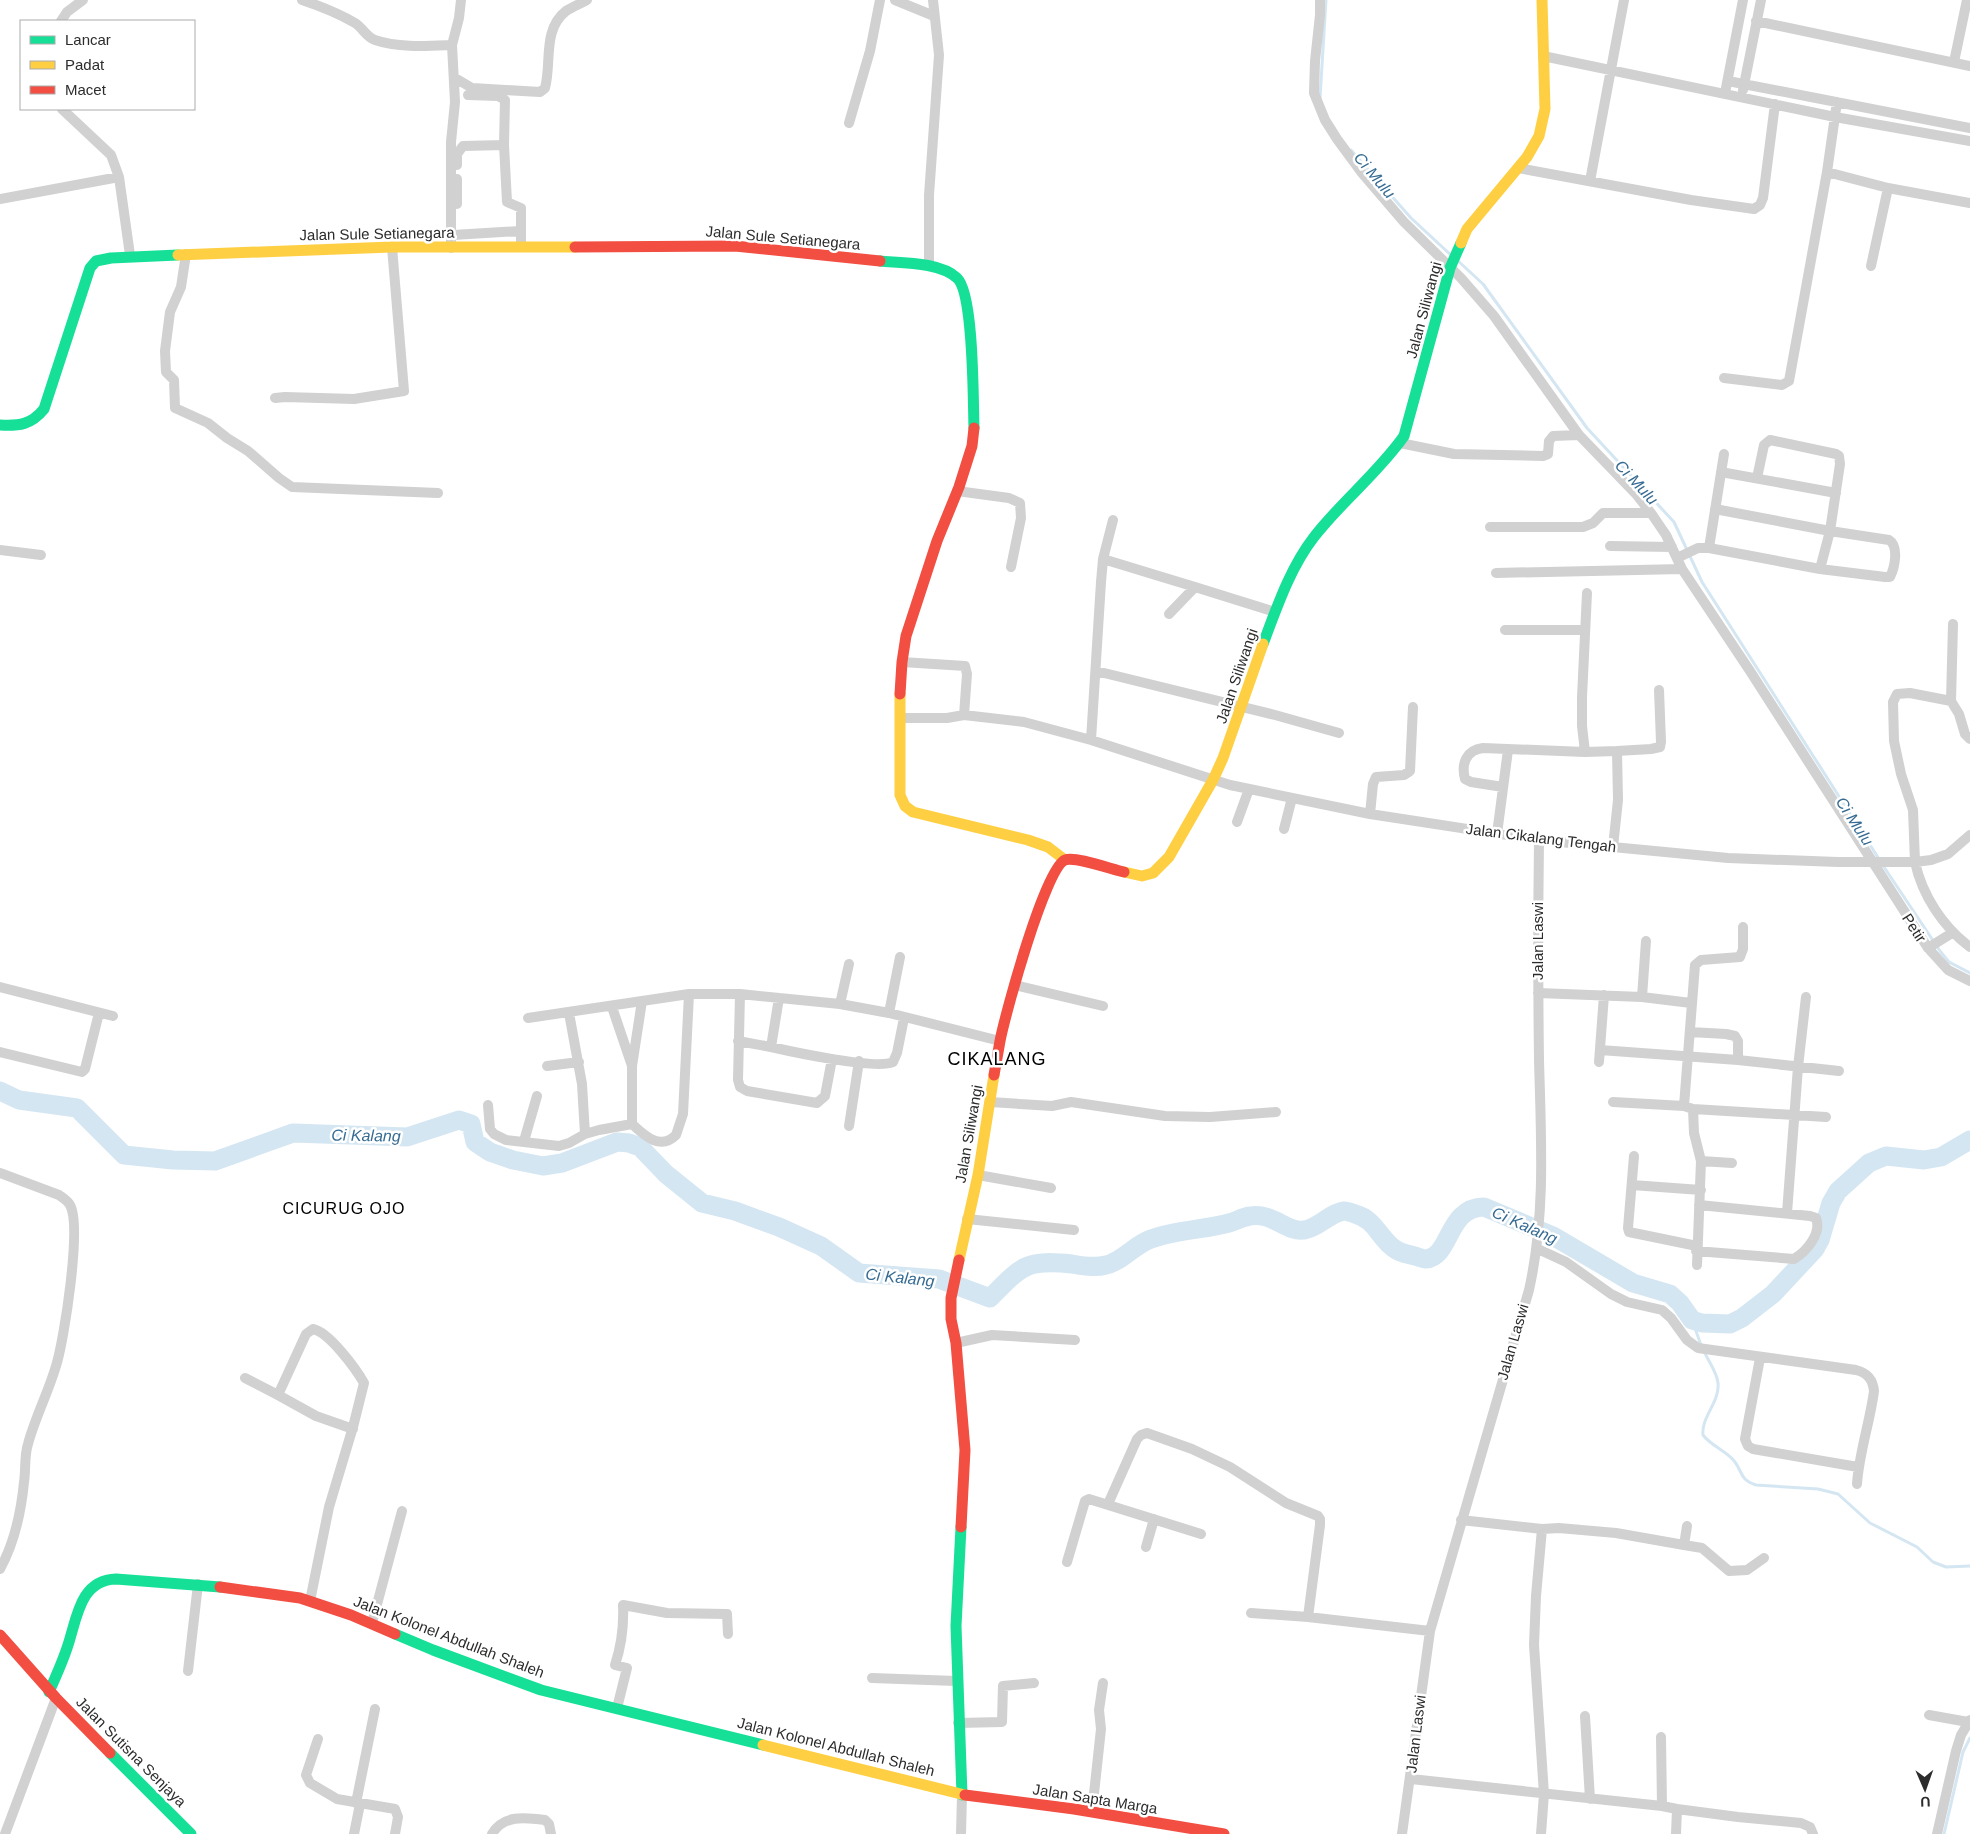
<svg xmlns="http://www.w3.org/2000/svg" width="1970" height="1834" font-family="Helvetica,sans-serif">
	<rect width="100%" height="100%" fill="#fff"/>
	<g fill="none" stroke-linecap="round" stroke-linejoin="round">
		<!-- stream -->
		<path stroke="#d4e6f2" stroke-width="3" d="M1320 98 1326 0
			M1351 150 1411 218 1452 256
			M1457 260 1483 284 1587 428 1674 522 1702 582 1879 859
			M1882 864 1940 951 1949 962 1970 973
			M1692 1320 1701 1345
			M1704 1351C1708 1361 1717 1372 1718 1383 1720 1402 1701 1417 1703 1435 1711 1446 1727 1451 1735 1462 1743 1473 1740 1480 1756 1485L1818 1489 1838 1494 1870 1523 1917 1547 1933 1562 1946 1567 1970 1566
			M1944 1834 1963 1752 1970 1738"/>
		<!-- river -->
		<path stroke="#d4e6f2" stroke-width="19" d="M0 1091 19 1100 77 1108 124 1155 173 1160 215 1161 293 1133 407 1137 459 1120 471 1124 475 1142 490 1152 513 1160 543 1166 562 1163 617 1142 629 1143 640 1147 666 1174 702 1203 735 1211 779 1227 821 1246 859 1273 939 1279 990 1298C1022 1266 1025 1259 1072 1264 1083 1266 1095 1268 1106 1265 1123 1261 1134 1245 1151 1239 1176 1230 1203 1230 1229 1223 1236 1221 1243 1217 1250 1216 1273 1212 1287 1233 1304 1230 1319 1228 1329 1213 1344 1211 1348 1211 1352 1213 1355 1214 1374 1219 1378 1235 1391 1246 1397 1252 1406 1254 1415 1256 1418 1257 1423 1259 1426 1259 1451 1257 1447 1207 1484 1207L1553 1236 1633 1283 1670 1294 1680 1303 1692 1320 1702 1323 1730 1324 1742 1318 1773 1294 1815 1249 1820 1240 1831 1203 1838 1191 1869 1163 1886 1156 1924 1160 1941 1157 1970 1140"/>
		<!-- street -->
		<path stroke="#d1d1d1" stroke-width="10" d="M302 0C320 6 338 13 355 23 363 28 366 37 375 40 398 48 427 46 452 45L459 18 461 0
			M895 0 934 16
			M1320 0V15L1315 61 1314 93 1325 120 1337 139 1362 173 1404 222 1461 278 1494 316 1579 435 1636 494 1651 513 1666 535 1682 569 1750 671 1928 948 1948 970 1970 981
			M61 21 67 12 83 0
			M1756 21 1970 66
			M1543 56 1835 117 1970 141
			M1954 62 1967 0
			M455 78 472 88 540 92 545 88C552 63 542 30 566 11 572 7 580 4 587 0
			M1728 81 1970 128
			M1726 88 1743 0
			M1743 90 1761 0
			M468 95 498 96 505 100 504 145 507 202 521 208V247
			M1837 102 1827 172 1888 188 1970 203
			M62 109 111 155 119 177 130 255
			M849 123 870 51 880 0
			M457 165V154L463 146 504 145
			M1518 168 1691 200 1754 209 1760 205 1763 198 1775 104
			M457 179V204
			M1590 181 1624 0
			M0 199 119 177
			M453 235 520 231
			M451 248V142L455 102 452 45
			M186 254 181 287 170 312 165 351 166 372 174 380 175 408 208 423 227 438 248 451 279 478 292 487 438 493
			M929 266V195L939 55 933 0
			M1871 266 1888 188
			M1724 378 1782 385 1789 381 1827 172
			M275 398 285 397 354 399 404 391 392 247
			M1400 443 1454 454 1543 456 1548 454 1549 441 1553 436 1579 435
			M1721 472 1836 493
			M1757 478 1764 445 1770 440 1836 454 1839 456 1840 464 1830 531 1820 569
			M957 491 1009 498 1020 503 1021 518 1011 567
			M1490 527H1583L1593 523 1603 513H1651
			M1610 546 1672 547
			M1709 548 1820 569 1885 577H1890C1895 567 1899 546 1889 540L1830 531 1715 509
			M0 550 41 555
			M1677 558 1698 548H1709L1724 454
			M1103 559 1195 587
			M1496 573 1682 569
			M1587 593 1582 697V726L1585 752 1617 751 1618 800 1613 847
			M1169 614 1195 587 1275 612
			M1953 624 1951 701 1959 714 1965 734 1970 739
			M1505 630H1585
			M902 662 965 666 967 674 964 715
			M1096 671 1275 715 1339 733
			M1951 701 1910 693 1897 694 1893 702 1894 741 1901 774 1913 810 1915 862 1931 860 1948 854 1970 835
			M900 718H947L964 715 1024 722 1091 740 1230 785 1370 814 1539 840 1728 858 1838 862H1915C1922 895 1943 927 1970 947
			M1091 740 1101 582 1103 559 1113 520
			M1617 751 1651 749 1660 747 1661 742 1659 690
			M1503 787 1471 782 1465 779C1461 764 1466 750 1483 748L1585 752
			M1370 814 1373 784 1376 777 1404 775 1410 771 1413 707
			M1237 822 1249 789
			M1284 829 1292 798
			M1497 834 1508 750
			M1928 948 1952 933
			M1014 985 1103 1006
			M0 987 113 1016
			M1538 993 1642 997 1691 1003
			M740 994 738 1080 740 1087 747 1091 817 1103 825 1096 832 1059
			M1642 997 1646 941
			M779 998 771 1047C793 1052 877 1070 893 1062L897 1053 904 1018
			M840 1004 849 964
			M612 1007 632 1066
			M569 1013 582 1084 585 1134 599 1130 632 1124C644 1135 660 1151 676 1135L683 1114 689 994
			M889 1013 900 957
			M528 1018 689 994H740L840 1004 889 1013 1000 1041
			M1690 1032 1726 1034 1735 1036 1738 1041V1060
			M738 1041 771 1047
			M1600 1050 1738 1060 1839 1071
			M0 1052 82 1072 85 1069 99 1013
			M1599 1062 1604 995
			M547 1066 579 1062
			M990 1102 1052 1106 1071 1102 1165 1116 1210 1117 1276 1112
			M1613 1102 1684 1106 1693 1109 1694 1133 1701 1161 1697 1265
			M488 1105 490 1129 494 1134 506 1140 559 1146 569 1143 585 1134
			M1684 1106 1695 965 1701 960 1740 957 1743 949V927
			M1693 1109 1826 1117
			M632 1124V1066L642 1001
			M849 1126 859 1061
			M524 1141 537 1096
			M1634 1156 1628 1228 1629 1232 1697 1246
			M1701 1161 1732 1163
			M0 1173 59 1195C63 1198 68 1201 70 1205 82 1226 64 1341 56 1366 48 1393 35 1418 28 1444 24 1456 26 1470 24 1482 21 1513 15 1542 0 1569
			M978 1175 1051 1188
			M1632 1185 1701 1190
			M1787 1213 1798 1067 1806 997
			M967 1219 1074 1230
			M1538 1249 1566 1262 1611 1294 1627 1302 1662 1310 1671 1318 1687 1340 1698 1348 1856 1370C1868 1373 1873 1380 1874 1391 1870 1422 1859 1453 1857 1484
			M1696 1251 1794 1259C1807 1251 1822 1233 1816 1218L1810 1216 1699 1205
			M956 1343 992 1335 1075 1340
			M1760 1358 1745 1439 1748 1446 1753 1449 1858 1467
			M245 1378 278 1395 306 1334 313 1329C329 1332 356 1369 364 1383L353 1427 329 1507 310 1601
			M278 1395 316 1416 353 1429
			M1108 1504 1137 1439 1141 1435 1147 1433 1192 1449 1230 1467 1286 1503 1318 1516 1320 1519V1525L1308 1617
			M1461 1520 1542 1529 1559 1528 1616 1533 1684 1545 1702 1548 1729 1571 1747 1570 1764 1558
			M1684 1545 1687 1526
			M1146 1547 1154 1519
			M1067 1562 1085 1501 1089 1499 1201 1534
			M1251 1613 1308 1617 1430 1631
			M372 1623 402 1511
			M188 1671 198 1584
			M872 1678 956 1681
			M617 1708 627 1668 615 1665C622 1644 624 1627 623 1605L667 1613 727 1614 728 1634
			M1929 1715 1968 1722
			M1585 1716 1590 1799
			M958 1723 1002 1722 1003 1686 1034 1683
			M1661 1737 1662 1806 1677 1809
			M318 1739 306 1775 310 1783 337 1799 395 1809 398 1817 395 1834
			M1411 1779 1662 1806
			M356 1803 375 1709
			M1092 1812 1101 1729 1099 1710 1103 1683
			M5 1834 56 1698
			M354 1834 360 1804
			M492 1834C503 1815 524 1817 545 1820L549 1824 551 1834
			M961 1834 962 1795
			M1402 1834 1430 1631 1529 1290C1546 1214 1541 1137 1539 1060 1538 987 1538 913 1539 840
			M1541 1834 1544 1794 1534 1645 1536 1596 1542 1529
			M1676 1834 1677 1809 1738 1817 1801 1823 1810 1827 1813 1834
			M1937 1834 1956 1751 1961 1735 1970 1720"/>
		<!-- fast -->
		<path stroke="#16e098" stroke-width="11" d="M880 261C902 263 940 262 957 278 974 293 973 401 974 428
			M0 425C19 426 31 425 44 409L90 268 96 261 111 258 178 255
			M1263 644C1277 607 1290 568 1314 537 1342 501 1378 473 1404 436L1450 268 1461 243
			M961 1527 956 1626 962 1795
			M395 1634 433 1650 541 1690 763 1745
			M49 1692C56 1676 63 1661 68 1645 77 1618 80 1580 116 1579L220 1587
			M110 1753 191 1834"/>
		<!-- slow -->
		<path stroke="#ffcf43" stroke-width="11" d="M1461 243 1467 229 1527 157 1539 136 1545 109 1542 0
			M178 255 392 247H575
			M900 694V795L905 806 913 812 1028 840 1048 847 1065 860
			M1124 872 1142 876 1153 873 1169 857 1213 780 1223 758 1263 644
			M959 1260 978 1175 994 1075
			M763 1745 965 1795"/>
		<!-- jam -->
		<path stroke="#f24e42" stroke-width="11" d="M575 247 735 246 880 261
			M900 694 902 662 906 636 937 541 959 487 972 446 974 428
			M994 1075C996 1064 998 1052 1000 1041 1005 1015 1045 868 1065 860 1075 856 1111 869 1124 872
			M959 1260 951 1298V1319L956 1343 965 1450 961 1527
			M220 1587 300 1598 351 1615 395 1634
			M0 1635 56 1698 110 1753
			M965 1795 1074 1809 1224 1834"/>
	</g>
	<g text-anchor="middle" stroke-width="5" stroke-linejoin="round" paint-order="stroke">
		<!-- street labels -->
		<g font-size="15" fill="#2c2c2c" stroke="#fff">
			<text transform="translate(377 234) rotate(-1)" y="5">Jalan Sule Setianegara</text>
			<text transform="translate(783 238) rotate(5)" y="5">Jalan Sule Setianegara</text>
			<text transform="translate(1424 310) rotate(-75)" y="5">Jalan Siliwangi</text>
			<text transform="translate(1237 676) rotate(-71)" y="5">Jalan Siliwangi</text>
			<text transform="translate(1541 838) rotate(7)" y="5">Jalan Cikalang Tengah</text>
			<text transform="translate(1914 928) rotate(57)" y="5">Petir</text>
			<text transform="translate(1538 941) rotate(-90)" y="5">Jalan Laswi</text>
			<text transform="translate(969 1134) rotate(-80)" y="5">Jalan Siliwangi</text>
			<text transform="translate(1513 1342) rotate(-74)" y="5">Jalan Laswi</text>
			<text transform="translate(449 1637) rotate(21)" y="5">Jalan Kolonel Abdullah Shaleh</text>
			<text transform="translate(1416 1734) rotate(-83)" y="5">Jalan Laswi</text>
			<text transform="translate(836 1747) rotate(14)" y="5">Jalan Kolonel Abdullah Shaleh</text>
			<text transform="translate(131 1752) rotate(45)" y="5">Jalan Sutisna Senjaya</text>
			<text transform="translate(1095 1799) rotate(9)" y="5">Jalan Sapta Marga</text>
		</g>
		<!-- water labels -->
		<g font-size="16" font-style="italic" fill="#356b93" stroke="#fff">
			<text transform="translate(1375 175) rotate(50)" y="6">Ci Mulu</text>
			<text transform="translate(1637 482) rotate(47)" y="6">Ci Mulu</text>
			<text transform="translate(1855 821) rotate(57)" y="6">Ci Mulu</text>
			<text transform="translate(366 1135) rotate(1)" y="6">Ci Kalang</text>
			<text transform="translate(1525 1225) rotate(24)" y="6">Ci Kalang</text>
			<text transform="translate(900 1277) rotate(6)" y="6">Ci Kalang</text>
		</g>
		<!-- neighbourhood labels -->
		<g font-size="16" letter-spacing="1" fill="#000" stroke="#fff">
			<text x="344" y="1214">CICURUG OJO</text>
		</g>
		<!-- quarter labels -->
		<g font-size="18" letter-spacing="1" fill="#000" stroke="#fff">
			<text x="997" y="1065">CIKALANG</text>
		</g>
	</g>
	<!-- legend -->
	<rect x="20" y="20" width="175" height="90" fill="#ffffff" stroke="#ababab"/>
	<rect x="30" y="36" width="25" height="8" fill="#16e098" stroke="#ababab"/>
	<text x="65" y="45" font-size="15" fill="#2c2c2c">Lancar</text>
	<rect x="30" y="61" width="25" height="8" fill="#ffcf43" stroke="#ababab"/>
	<text x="65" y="70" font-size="15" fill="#2c2c2c">Padat</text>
	<rect x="30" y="86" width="25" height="8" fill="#f24e42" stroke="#ababab"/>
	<text x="65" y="95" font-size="15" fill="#2c2c2c">Macet</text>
	<!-- north arrow -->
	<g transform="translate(1925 1789) rotate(178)" stroke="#ffffff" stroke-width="4" paint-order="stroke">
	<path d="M0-4L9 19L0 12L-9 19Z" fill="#2c2c2c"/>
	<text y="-8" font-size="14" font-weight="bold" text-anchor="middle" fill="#2c2c2c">U</text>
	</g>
</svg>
